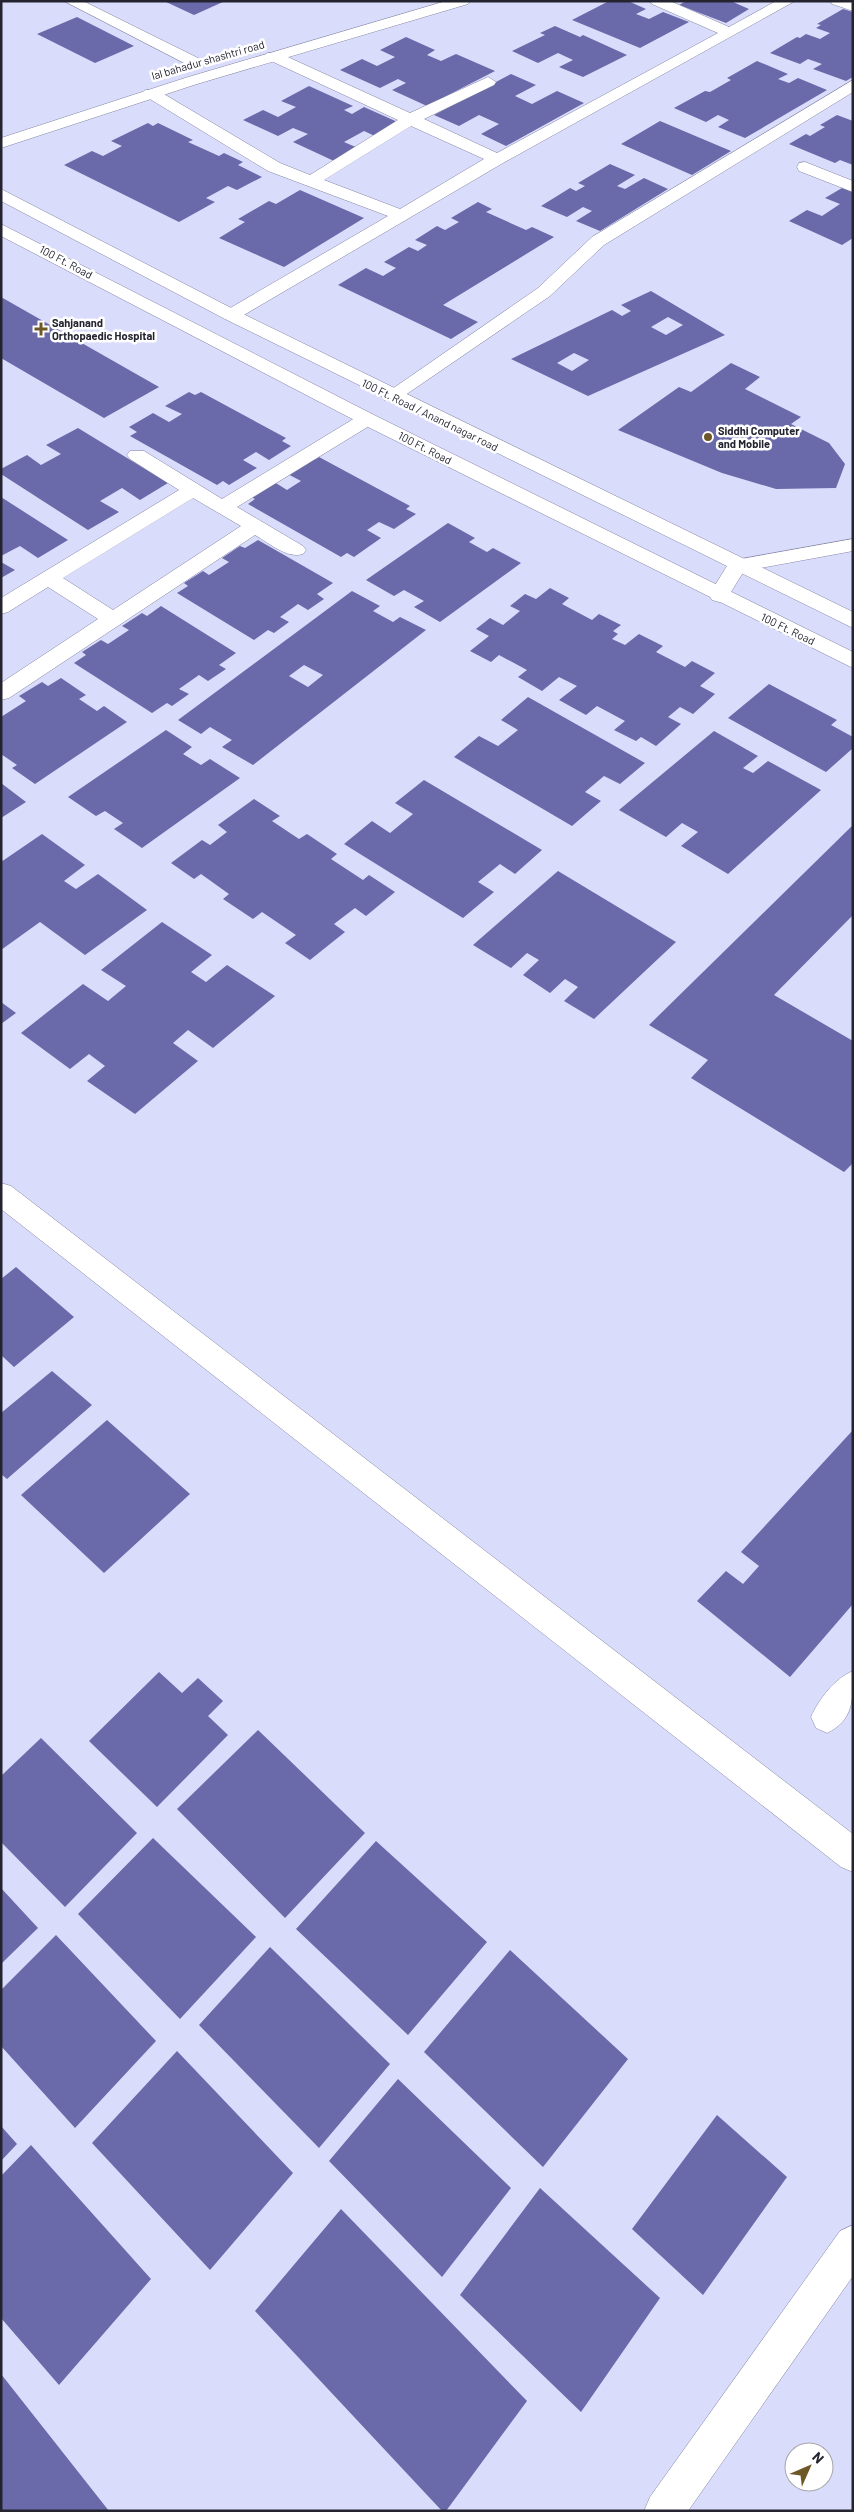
<svg xmlns="http://www.w3.org/2000/svg" width="854" height="2512" font-family="Barlow,sans-serif">
	<rect width="100%" height="100%" fill="#dadcfc"/>
	<!-- building -->
	<path fill="#6a69a9" fill-rule="evenodd" d="M164 1H225L194 15Z
		M609 1H628L646 9 636 14 649 19 663 12 689 22 640 48 572 20Z
		M686 1H735L733 2 749 9 726 23 679 5Z
		M843 9 853 12V77L846 81 813 69 822 64 808 59 800 64 770 53 797 37 800 38 806 34 820 39 830 33 816 28 821 25 817 24Z
		M77 17 134 46 95 63 37 34Z
		M555 26 580 37 583 35 627 55 583 77 559 67 573 60 558 53 538 63 512 51 545 35 540 33Z
		M406 37 435 50 427 55 441 61 456 54 495 71 427 106 392 90 406 83 398 79 380 88 340 70 362 59 377 66 395 57 380 50Z
		M757 61 788 74 778 79 789 83 798 78 827 90 745 138 718 127 729 120 718 115 706 122 674 108 705 91 710 92 731 80 727 78Z
		M511 74 536 85 515 96 532 104 557 91 584 103 506 146 481 134 499 124 479 115 459 126 434 115Z
		M309 86 353 106 344 110 352 114 364 107 402 124 377 137 364 131 344 142 358 148 334 161 293 142 308 134 293 128 278 136 243 120 263 110 278 117 296 107 281 101Z
		M837 115 853 121V165L840 160 835 163 789 144 806 134 810 136 825 127 820 125Z
		M660 121 731 151 692 175 621 144Z
		M148 123 153 126 158 123 193 140 188 142 219 156 224 153 243 162 238 165 262 177 237 190 228 186 206 198 215 202 179 222 64 165 92 151 103 156 122 146 111 141Z
		M610 164 635 175 617 186 625 189 644 178 668 189 600 231 576 221 592 211 583 207 567 217 541 206 570 188 576 191 585 186 578 183Z
		M842 188 853 192V238L842 245 789 221 807 210 822 216 840 204 825 198Z
		M300 190 364 218 284 267 219 238 245 222 238 219 269 201 276 204Z
		M478 202 492 209 486 212 526 230 532 227 554 237 443 305 478 322 451 339 338 285 366 268 383 276 396 268 384 262 409 247 418 251 427 245 415 240 437 226 445 230 459 222 451 218Z
		M651 291 725 335 588 396 511 359 612 310 622 316 631 311 621 305ZM668 317 683 325 666 335 651 327ZM574 353 589 360 572 371 557 363Z
		M1 297 159 387 104 418 1 358Z
		M731 363 760 377 745 389 801 417 791 424 829 443 845 464 836 488 776 489 722 473 618 430 679 387 691 392Z
		M189 392 195 395 201 392 286 438 282 441 291 446 269 460 256 452 243 460 257 468 229 485 223 481 217 485 130 436 137 432 129 427 153 413 169 422 182 414 165 406Z
		M78 428 168 483 140 500 122 488 100 501 119 512 88 530 1 474V469L27 455 41 465 61 454 46 445Z
		M307 456 314 460 319 457 410 506 406 509 416 514 394 529 379 522 367 530 381 538 354 557 347 553 341 557 248 504 255 499 247 495 271 480 287 490 301 481 284 472Z
		M1 497 68 540 38 558 20 546 1 556Z
		M448 523 475 538 469 542 487 552 493 548 521 563 440 622 414 607 424 601 404 590 394 596 366 580Z
		M258 540 333 583 317 594 324 599 308 610 298 604 280 617 289 622 274 633 268 630 254 640 177 593 188 586 184 583 203 571 209 575 229 562 222 558 240 546 245 548Z
		M1 562 15 570 1 578Z
		M550 588 569 598 562 604 592 620 599 614 621 625 613 631 618 634 612 639 625 645 639 634 663 646 656 652 685 667 692 661 715 673 700 686 715 694 693 714 680 707 668 717 681 724 656 746 641 737 636 741 614 730 625 721 597 706 586 715 559 700 577 686 559 677 542 691 518 677 527 670 499 655 491 662 470 651 489 636 476 629 490 618 503 625 520 611 510 606 525 594 536 599Z
		M352 591 380 606 373 611 393 622 400 617 426 630 253 765 222 747 232 740 210 727 201 734 178 720ZM304 665 323 675 308 687 289 676Z
		M161 606 236 653 219 665 226 669 208 681 199 675 179 689 189 694 172 706 167 703 152 713 74 663 86 655 82 652 101 640 108 644 129 630 122 626 142 613 147 616Z
		M61 678 86 695 79 699 97 711 104 706 127 722 35 784 12 768 17 765 1 754V717L26 701 19 696 42 682 48 686Z
		M769 684 837 720 831 725 853 737V748L826 772 728 718Z
		M528 697 645 763 620 784 604 776 585 792 601 801 572 826 454 757 479 736 498 746 518 730 501 720Z
		M166 730 192 747 183 754 201 765 210 759 240 778 142 848 114 829 123 823 105 811 96 816 68 797Z
		M714 731 758 756 743 768 753 773 768 761 821 790 728 874 681 846 698 832 682 823 666 837 619 810Z
		M424 780 542 850 515 874 500 864 478 882 494 892 463 918 344 844 372 821 390 833 413 814 395 803Z
		M1 783 26 802 1 818Z
		M254 799 280 816 272 821 299 839 307 834 337 854 331 859 363 880 369 875 395 892 366 916 355 908 334 924 345 932 310 960 285 943 296 935 262 912 253 919 223 899 229 894 201 874 194 879 171 863 202 840 210 845 227 832 218 825Z
		M853 825V915L774 995 853 1041V1163L844 1172 691 1078 708 1060 649 1025Z
		M42 834 85 865 64 881 76 889 98 874 147 910 85 955 40 922 1 950V862Z
		M558 871 676 942 594 1019 564 1001 578 987 565 979 550 993 523 975 539 960 527 953 511 968 473 945Z
		M162 922 212 955 191 972 206 982 227 965 275 996 213 1048 188 1030 173 1043 198 1061 135 1114 87 1081 105 1066 89 1054 70 1069 21 1033 83 984 108 1001 126 986 101 970Z
		M1 1002 16 1013 1 1024Z
		M16 1267 74 1317 14 1367 1 1355V1279Z
		M52 1371 92 1405 7 1479 1 1474V1413Z
		M107 1420 190 1494 104 1573 21 1495Z
		M853 1430V1604L790 1677 697 1601 726 1571 743 1584 759 1566 741 1552Z
		M159 1672 182 1693 198 1678 223 1701 208 1716 228 1735 157 1807 89 1741Z
		M258 1730 365 1833 285 1918 177 1809Z
		M41 1738 137 1833 65 1907 1 1842V1776Z
		M153 1838 256 1937 180 2019 78 1914Z
		M376 1841 487 1942 408 2035 296 1929Z
		M1 1888 38 1928 1 1964Z
		M56 1935 156 2041 75 2128 1 2046V1990Z
		M270 1947 390 2064 319 2148 199 2025Z
		M510 1950 628 2059 543 2167 424 2052Z
		M177 2051 293 2173 210 2270 92 2143Z
		M398 2079 511 2188 442 2277 329 2161Z
		M717 2115 787 2177 703 2295 632 2229Z
		M1 2126 17 2144 1 2161Z
		M31 2145 151 2279 59 2385 1 2318V2176Z
		M540 2188 660 2298 581 2412 460 2295Z
		M341 2209 527 2401 446 2511H442L255 2311Z
		M1 2374 109 2511H1Z"/>
	<g fill="none" stroke-linecap="round" stroke-linejoin="round">
		<defs>
			<path id="minor" d="M64 1H83L202 60 204 63 202 66H190Z
				M650 1H670L729 27 776 1H795L503 163 237 319H225L222 315 225 311 388 216 268 171 145 96 143 93 145 90H157L280 163 310 175 398 120 267 59 265 56 267 53H279L410 113 488 77 496 82 494 85 424 119 497 153 718 33 652 4ZM411 126 484 159 400 209 324 180Z
				M830 1 853 2V11L832 4Z
				M853 80V92L604 245 550 296 398 400H384L382 396 538 288 592 237Z
				M805 162 853 181V192L799 171 797 167 799 163Z
				M367 413 374 415 377 419 374 423 237 507 303 546 306 550 303 554C287 559 269 543 255 535L9 698 1 700V683L98 619 48 587 8 612 1 614V598L179 490 130 459 127 455 130 451H144L222 499 360 415ZM193 498 241 526 113 610 63 578Z
				M853 539V551L744 571 726 600 719 602 712 600 709 595 730 561Z
				M1 1183 11 1186 853 1834V1872L841 1867 1 1209Z
				M853 1671C853 1699 854 1720 827 1733L816 1728 811 1717C819 1699 835 1678 853 1671Z
				M853 2225V2276L688 2511H644L650 2497 840 2231Z"/>
			<path id="major" d="M446 1H470L468 4 197 84 1 148V138L185 78Z
				M1 189 237 311 853 612V628L225 319 1 201Z
				M1 224 374 415 853 652V668L360 423 1 236Z"/>
		</defs>
		<!-- minor casing -->
		<use href="#minor" stroke="#8485a2" stroke-width="1"/>
		<!-- major casing -->
		<use href="#major" stroke="#8485a2" stroke-width="1"/>
		<!-- minor -->
		<use href="#minor" fill="#fff" fill-rule="evenodd"/>
		<!-- major -->
		<use href="#major" fill="#fff" fill-rule="evenodd"/>
	</g>
	<!-- markers -->
	<g fill="#6f5828" stroke="#fff" stroke-width="2">
		<path d="M38.5 321.5h5v5h5v5h-5v5h-5v-5h-5v-5h5z"/>
		<circle cx="708" cy="437" r="5"/>
	</g>
	<g text-anchor="middle" stroke-width="5" stroke-linejoin="round" paint-order="stroke">
		<!-- far-street labels -->
		<g font-size="11" fill="#242430" stroke="#fff">
			<text transform="translate(208 60) rotate(-16)" y="4">lal bahadur shashtri road</text>
			<text transform="translate(66 262) rotate(28)" y="4">100 Ft. Road</text>
			<text transform="translate(430 415) rotate(26)" y="4">100 Ft. Road / Anand nagar road</text>
			<text transform="translate(425 448) rotate(27)" y="4">100 Ft. Road</text>
			<text transform="translate(788 629) rotate(26)" y="4">100 Ft. Road</text>
		</g>
		<!-- far-poi labels -->
		<g font-size="11" font-weight="bold" fill="#242430" stroke="#fff" text-anchor="start">
			<text x="52" y="327">Sahjanand<tspan x="52" dy="13">Orthopaedic Hospital</tspan></text>
			<text x="718" y="435">Siddhi Computer<tspan x="718" dy="13">and Mobile</tspan></text>
		</g>
	</g>
	<!-- border -->
	<rect width="854" height="2512" fill="none" stroke="#242430" stroke-width="5"/>
	<!-- north arrow -->
	<g transform="translate(809 2467) rotate(45)"><circle r="24" fill="#ffffff" stroke="#a7a7ac"/>
	<path d="M0-4L9 19L0 12L-9 19Z" fill="#6f5828"/>
	<text y="-8" font-size="14" font-weight="bold" text-anchor="middle" fill="#242430">N</text>
	</g>
</svg>
